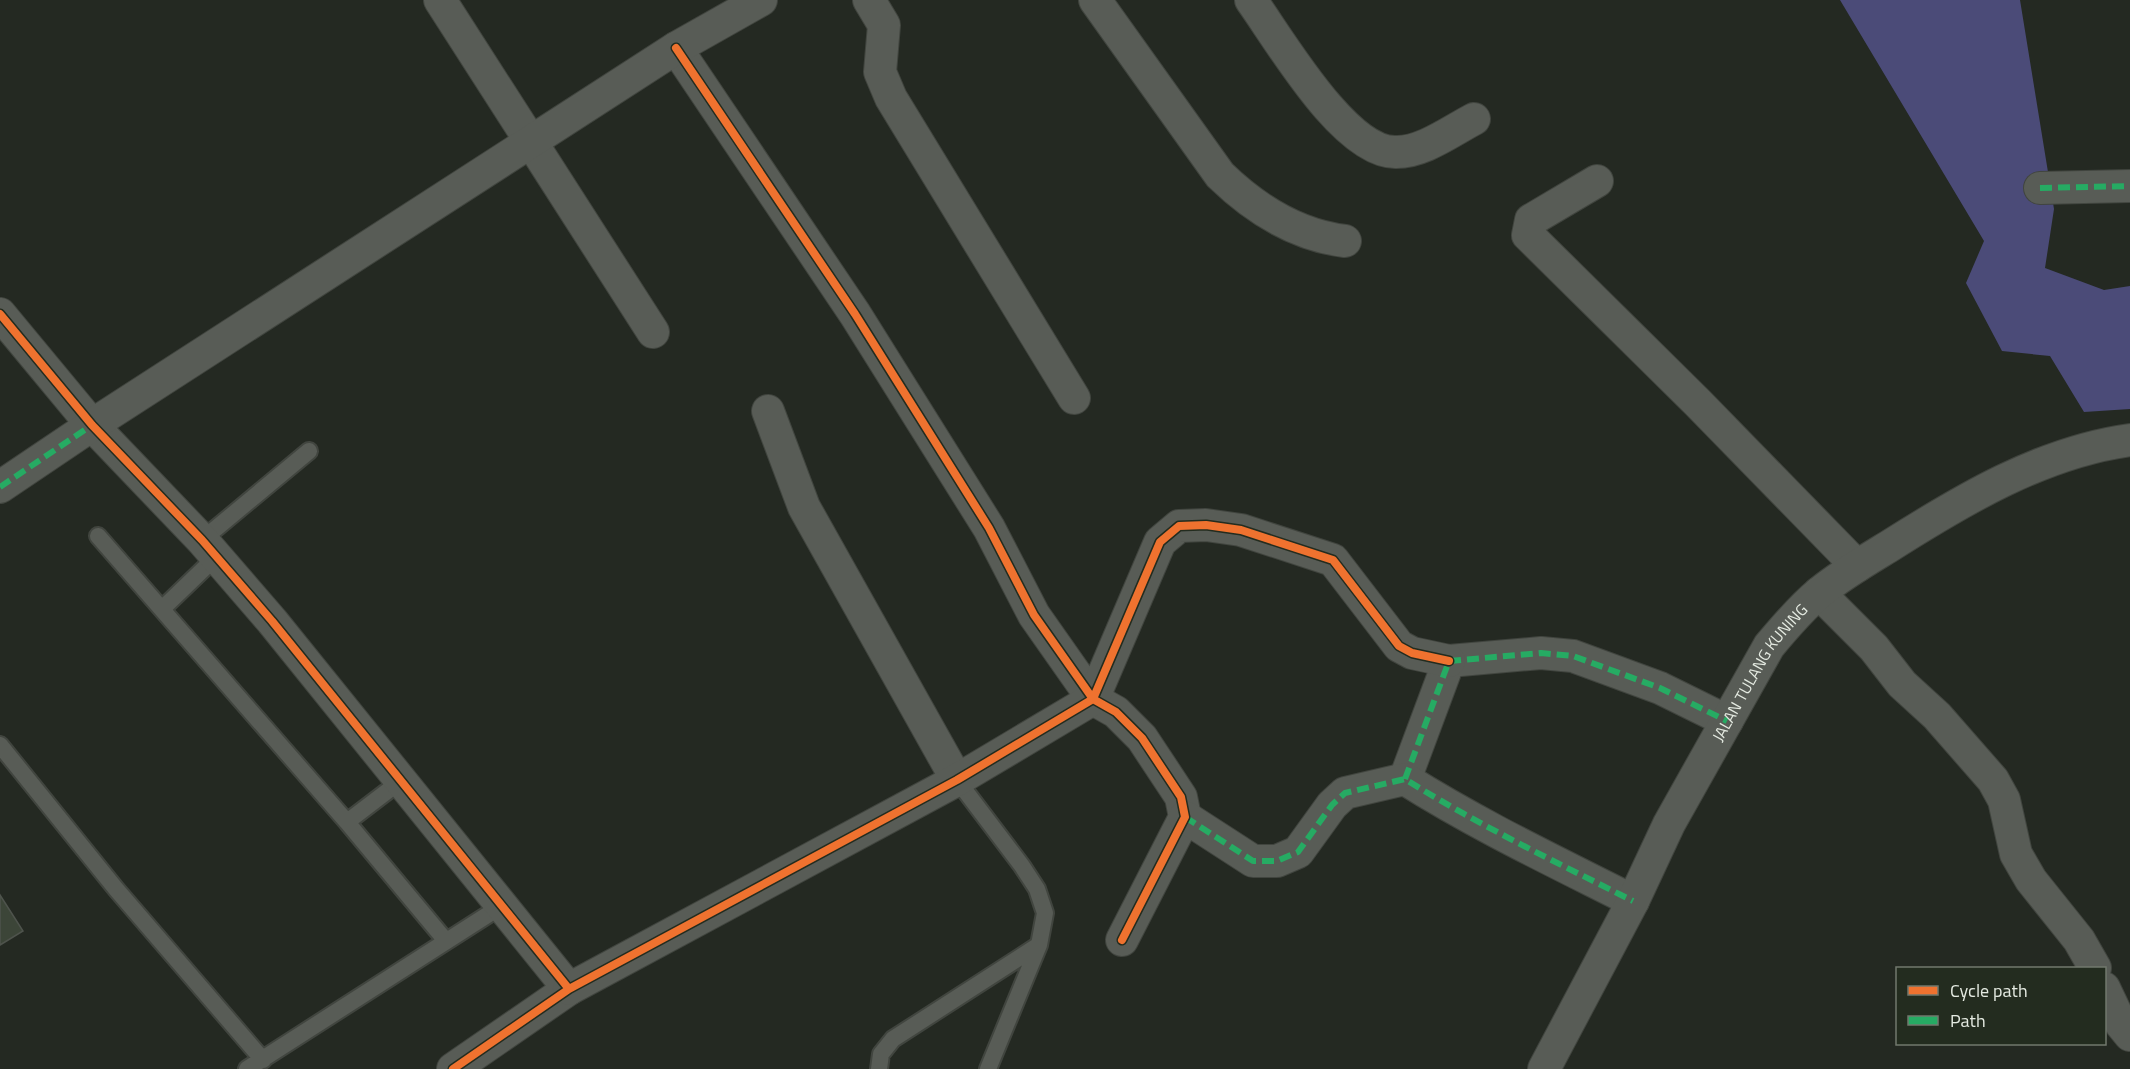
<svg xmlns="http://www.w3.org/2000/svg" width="2130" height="1069" font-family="'Titillium Web',sans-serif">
	<rect width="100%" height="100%" fill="#242922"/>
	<!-- forest -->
	<path fill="#4b4b78" d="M1840 0H2020L2054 209 2045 268 2104 290 2130 286V409L2084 412 2050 356 2002 351 1966 283 1984 241Z"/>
	<!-- building -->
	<path fill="#3c4538" stroke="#4e534c" stroke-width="1.5" d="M0 895 23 931 0 945Z"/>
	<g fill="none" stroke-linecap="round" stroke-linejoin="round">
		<defs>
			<path id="service" d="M98 536 347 822 446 941
				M202 540 309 451
				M162 609 216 557
				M0 745 116 889 263 1060
				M957 780 1022 866 1037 889 1045 913 1039 945 988 1069
				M347 822 402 780
				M247 1069 503 905
				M879 1069 881 1054 893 1039 1039 945"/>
			<g id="minor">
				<path d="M440 0 653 332"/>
				<path d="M869 0 884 25 880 72 891 98 1074 398"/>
				<path d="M1095 0 1220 175C1255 209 1295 235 1345 241"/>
				<path d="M1251 0C1279 39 1344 152 1395 152 1422 153 1451 131 1474 119"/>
				<path d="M676 48 855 314 989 528 1034 615 1093 699 1116 712 1142 738 1181 797 1185 817 1122 940"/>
				<path d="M1597 181 1531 220 1528 235 1698 403 1857 566"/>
				<path d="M2040 188 2130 186"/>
				<path d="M0 314 92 425 202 540 272 621 569 989 453 1069"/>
				<path d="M768 411 804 507 957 780"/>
				<path d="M0 487 92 425 676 48 761 0"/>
				<path d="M1819 593 1874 648 1902 684 1937 716 1993 780 2004 800 2016 854 2031 880 2079 940 2095 968"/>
				<path d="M1405 779 1449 661 1541 653 1573 656 1660 688 1727 721"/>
				<path d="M1185 817 1253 861H1277L1298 852 1332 805 1345 793 1405 779C1478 825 1556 862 1633 901"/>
				<path d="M2104 988 2121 1024 2130 1035"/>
				<path d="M569 989 957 780 1093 699 1160 542 1179 526 1206 525 1241 530 1333 560 1399 646 1412 653 1449 661"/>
				<path id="s1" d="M1544 1069 1633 901 1669 824 1769 646C1784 628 1801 608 1819 593 1841 575 1865 561 1888 547 1962 500 2042 452 2130 440"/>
			</g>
		</defs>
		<!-- service casing -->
		<use href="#service" stroke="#41453f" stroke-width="20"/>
		<!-- minor casing -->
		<use href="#minor" stroke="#41453f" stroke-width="34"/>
		<!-- service -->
		<use href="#service" stroke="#585c56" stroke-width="16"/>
		<!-- minor -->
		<use href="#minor" stroke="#585c56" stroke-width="32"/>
		<!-- quiet -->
		<path stroke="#26ab63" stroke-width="6" stroke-dasharray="12 6" stroke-linecap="butt" d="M2040 188 2130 186
			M0 487 92 425
			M1405 779 1449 661 1541 653 1573 656 1660 688 1727 721
			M1185 817 1253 861H1277L1298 852 1332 805 1345 793 1405 779C1478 825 1556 862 1633 901"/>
		<defs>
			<path id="cycleway" d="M676 48 855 314 989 528 1034 615 1093 699 1116 712 1142 738 1181 797 1185 817 1122 940
				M0 314 92 425 202 540 272 621 569 989 453 1069
				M569 989 957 780 1093 699 1160 542 1179 526 1206 525 1241 530 1333 560 1399 646 1412 653 1449 661"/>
		</defs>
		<!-- cycleway casing -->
		<use href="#cycleway" stroke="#232c1f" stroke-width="11"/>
		<!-- cycleway -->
		<use href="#cycleway" stroke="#ef722f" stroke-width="8"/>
	</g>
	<g text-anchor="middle" stroke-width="4.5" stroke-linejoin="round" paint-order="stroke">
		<!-- street labels -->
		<g font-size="16" fill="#e5ebe2" stroke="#232c1f">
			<text dy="6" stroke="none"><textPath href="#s1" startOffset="452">JALAN TULANG KUNING</textPath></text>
		</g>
	</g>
	<!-- legend -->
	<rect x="1896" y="967" width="210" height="78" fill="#232c1f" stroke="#71786d" stroke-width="1.5"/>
	<rect x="1908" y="986" width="30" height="9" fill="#ef722f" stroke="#71786d" stroke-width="1.5"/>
	<text x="1950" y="997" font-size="18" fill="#e5ebe2">Cycle path</text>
	<rect x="1908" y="1016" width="30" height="9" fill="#26ab63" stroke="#71786d" stroke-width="1.5"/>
	<text x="1950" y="1027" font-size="18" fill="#e5ebe2">Path</text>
</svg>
